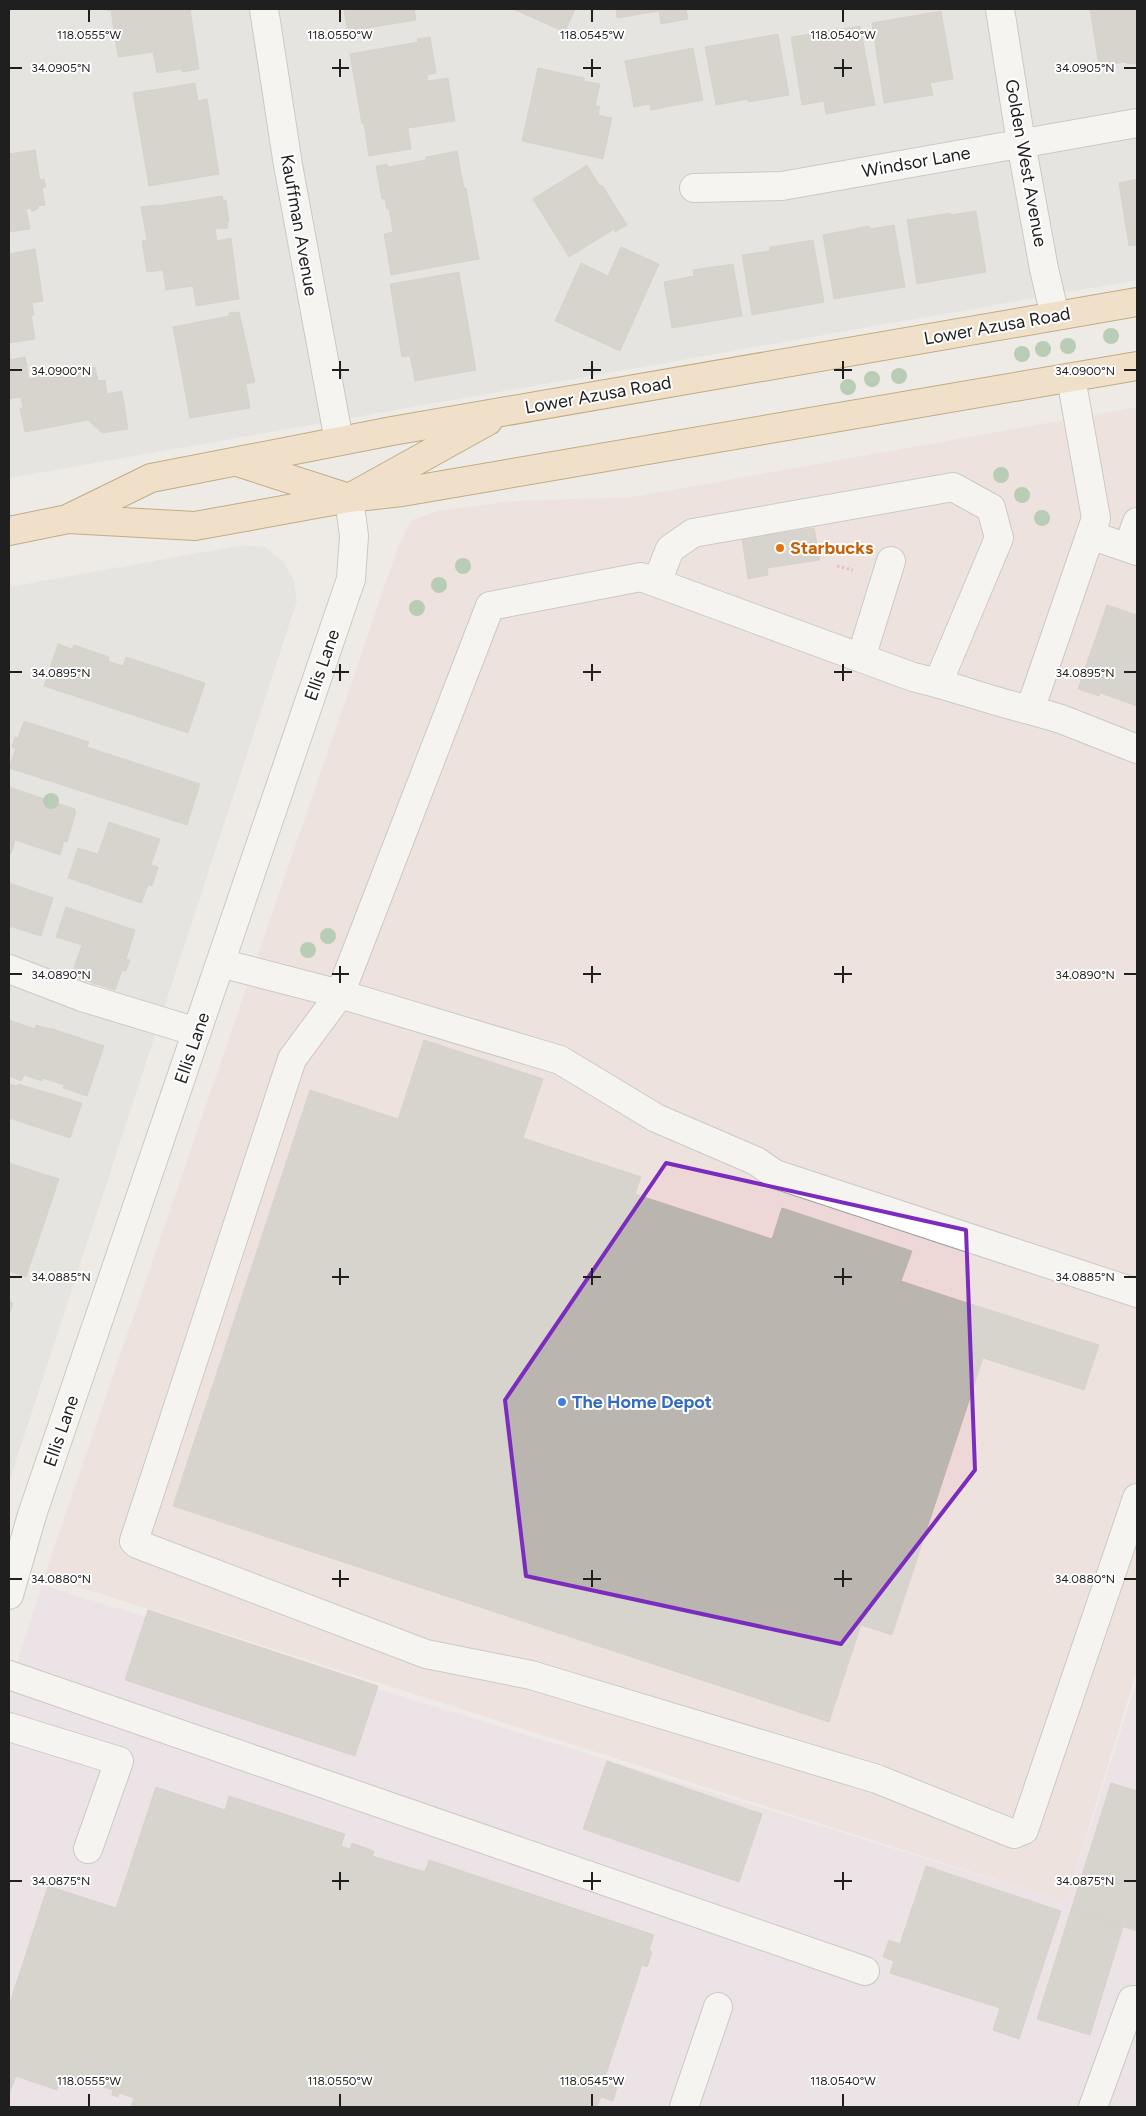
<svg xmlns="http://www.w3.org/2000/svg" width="1146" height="2116" font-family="Figtree,sans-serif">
	<rect width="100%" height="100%" fill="#eeebe6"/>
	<!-- residential -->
	<path fill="#dcdcdc" d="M9 9H1137V280L9 478Z
		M243 545 265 547 283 561 294 580 297 601 9 1482V587Z"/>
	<!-- commercial -->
	<path fill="#edd8d7" d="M1137 407V1670L1066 1902 44 1576 399 544 412 520 437 511 513 501 632 497Z"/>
	<!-- industrial -->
	<path fill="#e6d9e4" d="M42 1585 1066 1902 1137 1680V2107H9V1687Z"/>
	<!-- building -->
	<path fill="#bbb5af" stroke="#beb3aa" d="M106 9H190L199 69 182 72V69L157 73 153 52 118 57 111 10 107 11Z
		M344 9H414L416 20 361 29V32L348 34Z
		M513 9H575L565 32Z
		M616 9H686L688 19 661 24 659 11 617 18Z
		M1090 9H1137V63L1127 64 1126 62 1099 66Z
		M941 11 953 79 930 83 933 95 884 103 872 23Z
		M860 26 875 105 826 114 824 101 802 105 791 37Z
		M778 34 789 95 748 102V99L716 105 705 47Z
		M430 37 436 73 427 75 428 81 448 78 455 121 408 128 411 149 369 156 364 124H362L350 54 418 42 417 39Z
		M693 48 703 100 651 110 650 104 634 107 625 61Z
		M538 68 584 78V81L600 84 595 105 600 107 598 115 612 118 603 159 522 141Z
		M195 83 198 101 207 99 219 174 149 186 133 93Z
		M35 150 40 180 44 179 46 187 42 188 45 205 38 206V209L32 211 31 208 26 209 30 229 9 232V154Z
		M457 151 464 188H466L479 259 391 275 384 234 393 232 389 209H387L385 199H382L376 166 387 164 388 167 426 160V157Z
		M587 165 600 186 602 185 627 225 615 232 614 229 569 257 533 199Z
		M1137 179V245L1129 246 1119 183Z
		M222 196 223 200H226L229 222H227L228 228 215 229 217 241 231 238 239 299 196 306 193 286 166 290 163 270 147 272 142 241 147 240 141 207 158 205V206Z
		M976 211 986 272 917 284 907 220 950 213 951 215Z
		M894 225 905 287 834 299 823 235 869 226 870 229Z
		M813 240 824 302 752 315 742 255 770 251V247Z
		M621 247 659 264 620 351 555 321 581 263 608 276Z
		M35 249 43 301 32 303 34 315H31L35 339 9 343V254Z
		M733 264 742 316 672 328 664 282 694 276 693 270Z
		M459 272 476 370 415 381 410 356 402 357 390 284Z
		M239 312 255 382 246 384 250 408 190 418 173 327 229 316V313Z
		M25 357 29 379 95 367 98 381 105 380 107 394 122 391 128 429 102 433 88 420 25 432 20 408H23L21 397 9 399V360Z
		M762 528 763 536 814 528 820 560 767 568 768 575 748 579 741 532Z
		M1107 605 1137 615V706L1100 693 1099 696 1078 689Z
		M58 644 72 649 74 645 109 657 108 661 123 666 126 657 205 683 188 733 44 686Z
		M24 721 89 742 87 747 200 784 187 825 9 768 16 748 12 747 15 737 18 738Z
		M9 787 75 809 74 812H76L67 842 64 841 60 855 15 840 11 854H9Z
		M109 822 160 839 151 865 158 867 152 886 148 885 141 903 68 878 78 848 98 854Z
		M9 883 53 898 41 936 9 926Z
		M66 907 135 930 126 959 130 960 126 971 122 970 115 990 71 976 82 945 56 937Z
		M9 1020 35 1029 36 1025 50 1029V1028L104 1046 87 1096 63 1088 64 1085 43 1078 42 1081 24 1075 21 1081 9 1076Z
		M424 1040 543 1079 523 1138 641 1177 635 1194 772 1239 782 1208 912 1251 901 1281 952 1298 846 1620 861 1625 829 1722 173 1506 310 1090 398 1119Z
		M9 1084 17 1086 18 1084 82 1103 70 1138 9 1118Z
		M9 1163 59 1179 26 1277 9 1271Z
		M952 1298 1099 1345 1084 1390 983 1358 892 1635 846 1620Z
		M9 1302 13 1303 9 1315Z
		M148 1610 378 1686 355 1756 125 1680Z
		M607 1761 762 1814 739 1882 583 1829Z
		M1111 1783 1137 1791V1931L1071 1910Z
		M156 1787 225 1810 229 1796 345 1834 341 1846 350 1849 352 1843 374 1851 372 1856 425 1872 429 1860 654 1935 649 1950 652 1952 647 1967 642 1965 603 2083 617 2087 613 2101 601 2097 597 2107H131L134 2098 119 2093 118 2097 112 2095 113 2090 63 2074 57 2090 16 2076 9 2094V2006L48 1886 116 1908Z
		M926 1866 1061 1911 1019 2039 993 2030 1000 2008 890 1973 894 1961 883 1957 889 1940 900 1944Z
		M1071 1910 1123 1927 1090 2035 1037 2019Z"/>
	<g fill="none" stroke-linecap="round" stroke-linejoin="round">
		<defs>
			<path id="minor" d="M264 9 288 165 339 441
				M1000 9 1021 143 1044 269 1055 316
				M694 188 782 186 1137 123
				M1090 535 1137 551
				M1128 548 1137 522
				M657 582 670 549 693 533 953 487 991 508 999 538 938 683
				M861 658 891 561
				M1030 710 1061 719 1137 749
				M220 963 340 994 490 606 641 577 913 677C953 686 990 701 1030 710L1096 518 1071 378
				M9 969 82 997 197 1032
				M1137 1293 775 1174 756 1161 656 1118 560 1060 340 994 292 1059 134 1541 137 1544 426 1654 531 1675 877 1779 1014 1834 1024 1830 1137 1498
				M9 1595 32 1515 351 579 354 536 349 498
				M9 1675 865 1971
				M9 1727 119 1761 88 1849
				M684 2107 718 2007
				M1093 2107 1132 2000H1137"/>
			<path id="major" d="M237 462 349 498 488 421
				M69 518 151 478 392 431 1137 302
				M9 531 68 519 195 526 349 498 402 492 1137 366"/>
		</defs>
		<!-- minor casing -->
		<use href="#minor" stroke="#a0a0a0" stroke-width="30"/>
		<!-- major casing -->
		<use href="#major" stroke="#876112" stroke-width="30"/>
		<!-- path -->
		<path stroke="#e9887c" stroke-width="3" stroke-dasharray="2.5 2.5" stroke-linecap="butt" d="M837 566 853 570"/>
		<!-- minor -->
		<use href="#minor" stroke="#fff" stroke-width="28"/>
		<!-- major -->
		<use href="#major" stroke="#f1d2a8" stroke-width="28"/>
	</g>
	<!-- trees -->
	<g fill="#79a77a">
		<circle cx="1111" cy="336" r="8"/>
		<circle cx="1068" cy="346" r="8"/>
		<circle cx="1043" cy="349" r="8"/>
		<circle cx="1022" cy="354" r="8"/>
		<circle cx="899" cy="376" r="8"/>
		<circle cx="872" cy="379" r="8"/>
		<circle cx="848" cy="387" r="8"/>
		<circle cx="1001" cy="475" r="8"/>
		<circle cx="1022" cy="495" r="8"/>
		<circle cx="1042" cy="518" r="8"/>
		<circle cx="463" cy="566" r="8"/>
		<circle cx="439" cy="585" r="8"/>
		<circle cx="417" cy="608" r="8"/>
		<circle cx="51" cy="801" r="8"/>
		<circle cx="328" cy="936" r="8"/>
		<circle cx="308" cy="950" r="8"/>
	</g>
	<!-- marked area -->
	<path d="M0 0H1146V2116H0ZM666 1163 966 1230 975 1470 841 1644 526 1576 505 1400Z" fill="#eeebe6" fill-opacity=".55" fill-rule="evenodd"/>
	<path fill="none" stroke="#7b2cbf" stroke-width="4" stroke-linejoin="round" d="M666 1163 966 1230 975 1470 841 1644 526 1576 505 1400Z"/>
	<!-- ticks -->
	<path fill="none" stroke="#1f1f1f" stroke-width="2" d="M89 10V22M340 10V22M592 10V22M843 10V22M340 59V77M592 59V77M843 59V77M10 68H22M332 68H349M583 68H601M834 68H852M1124 68H1136M340 361V379M592 361V379M843 361V379M10 370H22M332 370H349M583 370H601M834 370H852M1124 370H1136M340 664V681M592 664V681M843 664V681M10 672H22M332 672H349M583 672H601M834 672H852M1124 672H1136M340 966V983M592 966V983M843 966V983M10 974H22M332 974H349M583 974H601M834 974H852M1124 974H1136M340 1268V1285M592 1268V1285M843 1268V1285M10 1277H22M332 1277H349M583 1277H601M834 1277H852M1124 1277H1136M340 1570V1587M592 1570V1587M843 1570V1587M10 1579H22M332 1579H349M583 1579H601M834 1579H852M1124 1579H1136M340 1872V1890M592 1872V1890M843 1872V1890M10 1881H22M332 1881H349M583 1881H601M834 1881H852M1124 1881H1136M89 2094V2106M340 2094V2106M592 2094V2106M843 2094V2106"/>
	<!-- markers -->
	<circle fill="#e8710a" stroke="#fff" stroke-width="2" cx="780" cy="548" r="5"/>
	<circle fill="#3f7fe0" stroke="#fff" stroke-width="2" cx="562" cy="1402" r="5"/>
	<g text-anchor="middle" stroke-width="4" stroke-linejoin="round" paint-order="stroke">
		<!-- street labels -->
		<g font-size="18" fill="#1f1f1f" stroke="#fff">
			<text transform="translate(916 162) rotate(-10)" y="6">Windsor Lane</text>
			<text transform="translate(1026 163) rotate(80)" y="6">Golden West Avenue</text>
			<text transform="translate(299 225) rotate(80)" y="6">Kauffman Avenue</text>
			<text transform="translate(997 326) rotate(-10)" y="6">Lower Azusa Road</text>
			<text transform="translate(598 395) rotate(-10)" y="6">Lower Azusa Road</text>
			<text transform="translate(322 665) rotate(-71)" y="6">Ellis Lane</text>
			<text transform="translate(192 1048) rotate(-71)" y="6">Ellis Lane</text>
			<text transform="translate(61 1431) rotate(-71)" y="6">Ellis Lane</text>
		</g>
		<!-- food labels -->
		<g font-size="18" font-weight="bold" fill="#c56008" stroke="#fff" text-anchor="start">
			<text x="790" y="554">Starbucks</text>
		</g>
		<!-- shop labels -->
		<g font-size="18" font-weight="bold" fill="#366cbe" stroke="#fff" text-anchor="start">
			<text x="572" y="1408">The Home Depot</text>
		</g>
	</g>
	<g font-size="12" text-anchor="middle" fill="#1f1f1f" stroke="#fff" stroke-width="4" stroke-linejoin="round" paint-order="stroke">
		<text x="89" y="39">118.0555°W</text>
		<text x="340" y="39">118.0550°W</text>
		<text x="592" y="39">118.0545°W</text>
		<text x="843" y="39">118.0540°W</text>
		<text x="61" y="72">34.0905°N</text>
		<text x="1085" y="72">34.0905°N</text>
		<text x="61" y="375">34.0900°N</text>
		<text x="1085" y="375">34.0900°N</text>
		<text x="61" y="677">34.0895°N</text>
		<text x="1085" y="677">34.0895°N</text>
		<text x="61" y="979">34.0890°N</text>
		<text x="1085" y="979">34.0890°N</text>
		<text x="61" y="1281">34.0885°N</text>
		<text x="1085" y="1281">34.0885°N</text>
		<text x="61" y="1583">34.0880°N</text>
		<text x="1085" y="1583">34.0880°N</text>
		<text x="61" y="1885">34.0875°N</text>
		<text x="1085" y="1885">34.0875°N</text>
		<text x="89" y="2085">118.0555°W</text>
		<text x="340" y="2085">118.0550°W</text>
		<text x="592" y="2085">118.0545°W</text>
		<text x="843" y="2085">118.0540°W</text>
	</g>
	<!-- border -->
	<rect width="1146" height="2116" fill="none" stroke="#1f1f1f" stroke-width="20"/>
</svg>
